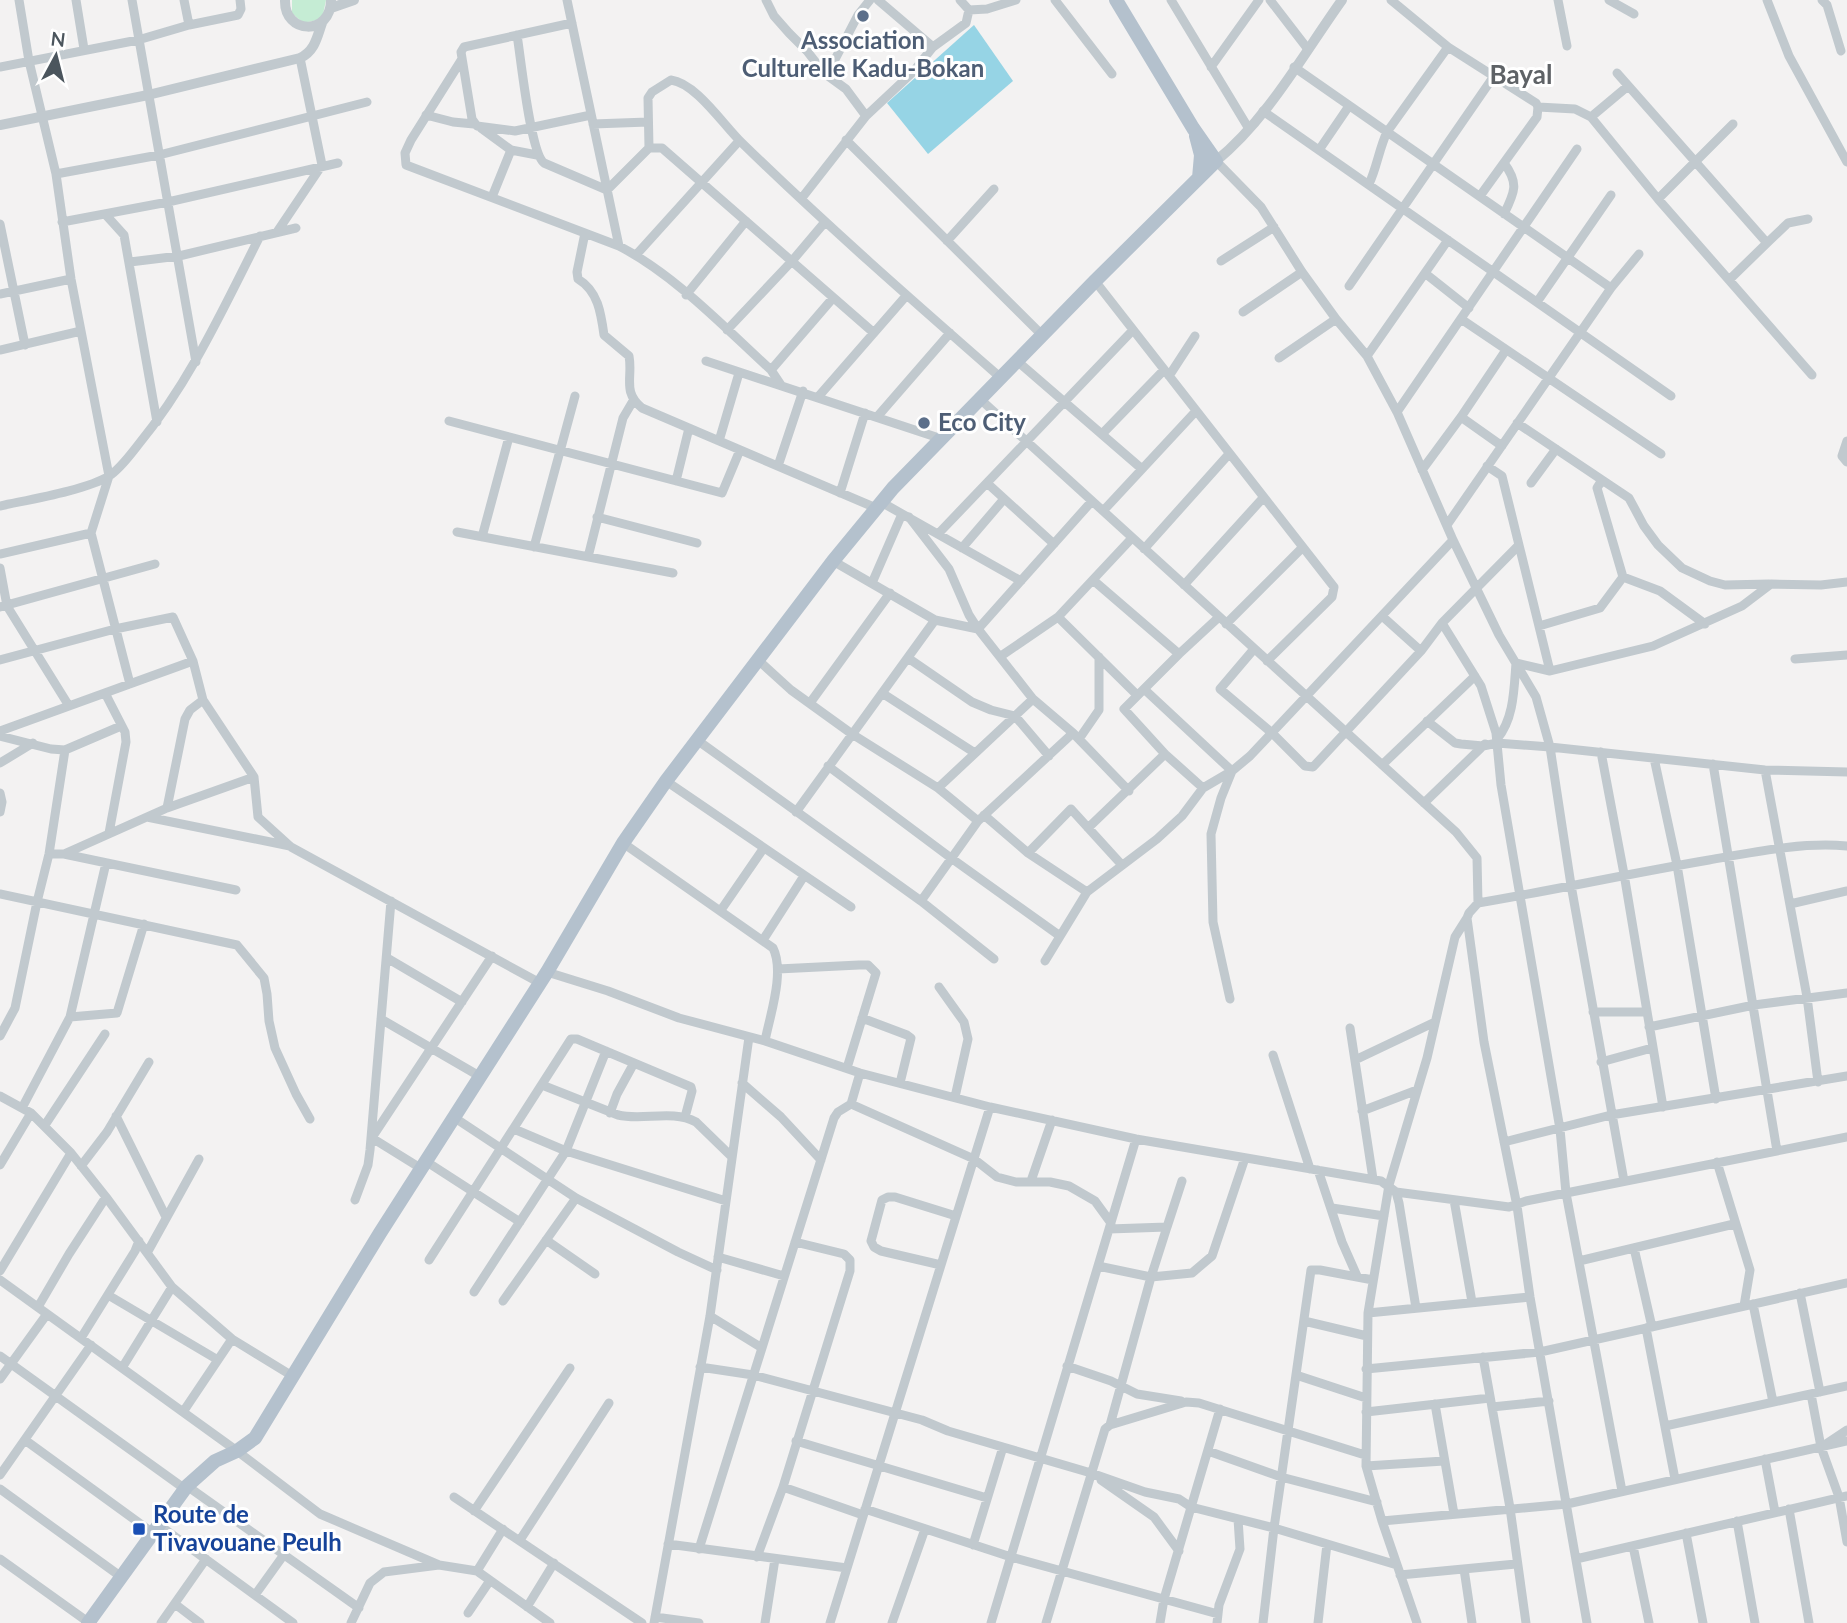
<svg xmlns="http://www.w3.org/2000/svg" width="1847" height="1623" font-family="Lato,sans-serif">
	<rect width="100%" height="100%" fill="#f3f2f2"/>
	<!-- green -->
	<path fill="#c5ecd4" d="M292 0H326L322 19 303 23 292 13Z"/>
	<!-- water -->
	<path fill="#96d4e5" d="M974 25 1013 81 928 154 887 103Z"/>
	<g fill="none" stroke-linecap="round" stroke-linejoin="round">
		<!-- minor -->
		<path stroke="#c1c9ce" stroke-width="9" d="M76 0 84 49
			M132 0 196 362
			M184 0 189 25
			M567 0 619 246C675 275 724 327 771 370L781 385
			M766 0 774 16 789 33 807 51 824 73 846 89 866 116
			M878 0 933 47
			M1055 0 1112 74
			M1171 0 1249 129
			M1270 0 1307 48
			M1391 0 1448 47 1536 103 1538 107 1575 109 1591 117 1658 199 1729 280 1767 243 1617 73
			M1558 0 1567 46
			M1609 0 1634 14
			M1767 0 1789 56 1847 162
			M1822 0 1827 5 1841 51
			M969 10 987 9 1016 0
			M572 23 464 47 461 52 472 119 477 126 515 131 591 115
			M517 35C521 58 530 152 544 163L607 190 649 148H662L874 333
			M462 59 411 140 405 153 406 165 619 246
			M0 67 138 40 189 25 238 15 241 9 240 0
			M1211 67 1259 0
			M1294 67 1611 288 1639 254
			M824 73 829 71 858 15 870 0
			M1263 111 1671 396
			M426 115 453 122 474 124
			M1591 117 1628 86
			M593 124 648 122
			M481 128 511 150
			M846 140 1042 335
			M649 148 648 98 652 92 671 80C696 83 724 126 742 143 825 224 913 301 1001 378
			M1319 150 1349 106
			M1216 161 1261 207 1302 272 1336 319 1367 356 1397 412 1453 540 1499 635 1536 697 1550 747 1571 885 1624 1181
			M1504 163C1519 183 1515 192 1504 214
			M56 174 159 155 367 102
			M1369 184C1377 167 1379 149 1387 132L1448 47
			M1480 196 1537 117 1538 107
			M492 197 511 150 537 155
			M801 199 866 116 913 72 933 47 966 23 969 10 960 0
			M1658 199 1733 124
			M105 214 124 235 157 422
			M62 222 168 202 338 163
			M0 224 25 345
			M277 232 322 165 300 58
			M585 233 577 272 578 279C598 291 601 313 604 335L629 356C633 377 622 392 642 408L876 508
			M947 241 994 189
			M1767 243 1788 223 1808 219
			M636 255 739 141
			M1221 261 1274 227
			M130 262 179 256 296 228
			M1426 274 1469 308
			M1729 280 1812 375
			M1095 281 1334 587 1332 597 1267 661
			M1349 286 1494 76
			M0 294 71 279
			M686 295 746 221
			M1537 302 1611 195
			M1243 312 1302 272
			M1461 319 1661 454
			M727 330 792 261 825 222
			M0 350 81 331
			M1367 356 1448 240
			M1279 358 1336 319
			M706 361 942 439
			M1017 361 1142 469
			M771 370 833 298
			M1169 376 1195 336
			M818 397 906 296
			M980 399 1456 832 1477 858 1478 903
			M1397 412 1577 149
			M877 417 950 333
			M1461 417 1502 446
			M449 421 722 493 740 450
			M1517 423 1629 498 1644 526 1658 545 1682 568 1710 581 1725 585 1769 584
			M1102 434 1164 370
			M719 441 739 373
			M1847 441 1842 456 1847 462
			M778 466 803 391
			M1487 466 1502 476 1550 671
			M1422 470 1461 417 1506 350
			M1602 480 1597 488 1623 577 1660 591 1705 624
			M676 481 689 428
			M987 483 1054 544
			M1531 483 1556 449
			M840 493 865 413
			M881 502 1021 581
			M0 506C27 500 87 490 109 476 120 469 130 455 138 445 190 382 223 309 260 236
			M1103 511 1196 411
			M597 517 697 543
			M909 517 949 569 969 615 978 629 1033 699 1073 733 1129 791
			M1447 525 1611 288
			M457 532 673 573
			M91 533 130 684
			M938 534 1133 330
			M482 537 509 437
			M534 547 575 396
			M962 548 1004 499
			M1144 549 1229 454
			M0 554 91 533 109 476 71 279 56 174 29 61 19 0
			M588 557 623 418 633 401
			M833 561 935 620 978 629
			M0 568 7 606 69 706
			M1093 580 1179 654
			M872 583 902 514
			M1184 585 1263 498
			M0 607 155 564
			M1382 616 1421 651
			M1058 617 1137 695
			M1442 623 1481 686 1496 733 1501 785 1560 1129 1566 1193 1622 1491
			M1226 624 1302 548
			M1539 626 1600 608 1623 577
			M978 629 1092 501
			M1254 649 1220 689 1272 733 1305 766 1313 767 1421 651 1442 623 1519 545
			M1001 656 1058 617 1132 538
			M908 658 972 702 991 710 1015 716 1049 756
			M1795 659 1847 655
			M0 660 115 629 173 617 193 661 203 700 254 777 258 817 291 847 540 983
			M758 660 791 690 852 734 938 788 978 821
			M1144 689 1232 771 1221 798 1211 834 1213 922 1230 999
			M105 693 125 732 126 742 109 833
			M882 693 975 753
			M810 703 890 593
			M1427 721 1455 743 1461 744 1483 746 1497 743 1550 747 1765 770 1847 772
			M0 731 193 661
			M0 736 51 749 65 750 121 726
			M1079 739 1099 710V657
			M1497 739C1514 719 1514 689 1516 663L1550 671 1653 646 1742 606 1771 584 1821 585 1847 582
			M697 740 921 901 994 959
			M1601 752 1624 874 1663 1107
			M1165 754 1203 788
			M1654 758 1677 865 1716 1099
			M0 763 33 743
			M1713 764 1777 1151
			M1382 765 1475 676
			M828 766 951 858 1060 936
			M1765 770 1807 997 1818 1082
			M666 781 851 907
			M938 788 1033 699
			M0 793 2 802 0 812
			M1424 803 1485 744
			M167 808 185 719 190 710 203 700
			M796 812 935 620
			M984 815 1028 853 1087 892
			M147 817 290 846
			M1088 828 1165 754 1124 709 1179 654 1219 617
			M623 843 773 948C785 972 770 1015 765 1041
			M1028 853 1071 809 1121 864
			M49 854H64L167 808 254 777
			M64 854 236 890
			M0 894 237 945 264 978 267 994 269 1021 275 1048 296 1094 310 1119
			M921 901 978 821 1073 733
			M1790 904 1847 891
			M721 910 763 849
			M763 940 804 876
			M387 958 462 1002
			M1045 961 1087 892 1157 839 1182 816 1203 788 1232 771 1250 756 1453 540
			M778 969 859 965H868L876 973 847 1068
			M547 972 608 991 679 1018 765 1041 860 1073 990 1107 1136 1139 1381 1181 1396 1192 1399 1203 1416 1308
			M939 987 964 1022 968 1039 955 1097
			M1593 1012H1647
			M70 1017 117 1013 144 924
			M862 1018 907 1035 911 1038 900 1083
			M381 1019 481 1077
			M1649 1027 1754 1005 1847 993
			M1350 1028 1373 1179
			M0 1036 15 1008 37 902 49 854 65 750
			M1273 1055 1310 1169
			M1355 1060 1435 1022
			M1601 1062 1652 1048
			M742 1083 781 1117 821 1160
			M542 1085 618 1115C643 1121 672 1109 696 1122L732 1157
			M0 1096 31 1113 71 1153 106 1197 172 1287 232 1339 294 1377
			M851 1104 974 1159 997 1177 1016 1182H1050L1069 1186 1095 1201 1111 1223
			M22 1108 70 1017 106 863
			M1362 1111 1417 1090
			M610 1113 617 1094 634 1063
			M116 1116 166 1217
			M455 1118 576 1198 678 1252 717 1270
			M45 1125 105 1034
			M514 1129 566 1151 726 1201
			M373 1136 492 956
			M372 1138 422 1169
			M1504 1142 1611 1115 1847 1076
			M427 1162 520 1222
			M1717 1162 1750 1270 1744 1306
			M0 1165 31 1113
			M81 1166 107 1132 149 1062
			M1318 1170 1342 1242 1357 1276
			M1031 1181 1052 1120
			M1396 1192 1509 1207 1526 1201 1847 1137
			M355 1200 368 1165 370 1150 391 901
			M1454 1200 1472 1302
			M1332 1208 1384 1216
			M1109 1229 1167 1227 1182 1181
			M546 1240 595 1274
			M1634 1248 1652 1327
			M147 1253 199 1159
			M718 1257 784 1276
			M429 1260 571 1039H577L691 1087 692 1091 685 1117
			M1579 1261 1734 1224
			M941 1265 881 1251 874 1247 871 1241 882 1200 888 1197H895L956 1216
			M1098 1266 1151 1277 1167 1227
			M0 1271 71 1153
			M0 1280 237 1451 320 1514 439 1565
			M474 1292 566 1151 606 1051
			M1800 1293 1820 1392
			M108 1295 218 1360
			M503 1301 576 1198
			M1753 1304 1773 1402
			M38 1307 69 1254 106 1197
			M1368 1313 1530 1297
			M710 1316 762 1348
			M1304 1321 1367 1336
			M1646 1328 1675 1479
			M81 1338 135 1251 139 1241
			M0 1356 185 1489
			M1483 1357 1510 1508 1526 1623
			M1067 1366 1111 1381 1137 1394 1181 1401
			M700 1367 753 1375 922 1420 948 1431 1091 1473 1145 1492 1179 1499 1191 1507 1274 1528 1397 1565
			M122 1368 172 1287
			M1366 1369 1540 1352 1847 1283
			M1296 1375 1366 1398
			M0 1379 47 1314
			M1811 1394 1821 1447 1839 1497 1847 1542
			M1435 1404 1454 1514
			M1492 1407 1549 1401
			M183 1412 232 1339
			M1366 1412 1490 1398
			M1110 1425 1151 1277 1192 1273 1212 1256 1245 1158
			M1665 1426 1847 1386
			M25 1440 153 1533
			M796 1441 987 1498
			M1826 1444 1847 1430
			M1208 1451 1281 1477 1377 1502
			M1765 1459 1775 1512
			M1366 1466 1444 1461
			M0 1475 91 1345
			M1101 1480 1154 1517 1179 1551
			M187 1486 359 1608
			M783 1487 863 1515
			M0 1489 120 1576
			M454 1497 642 1623
			M865 1509 1011 1557 1218 1614
			M1789 1509 1809 1623
			M474 1511 570 1368
			M1382 1521 1567 1504 1847 1441
			M1737 1521 1755 1623
			M159 1525 293 1623
			M1686 1533 1703 1623
			M520 1540 609 1403
			M668 1544 847 1568
			M973 1545 1003 1447
			M1633 1546 1649 1623
			M699 1549 834 1118 838 1112 851 1104 860 1073
			M757 1557 783 1487 850 1271V1260L844 1254 795 1242
			M0 1559 88 1622
			M1576 1559 1847 1496
			M1464 1569 1472 1623
			M477 1571 503 1529
			M1400 1575 1516 1564
			M255 1595 283 1556
			M175 1604 200 1623
			M527 1607 554 1563
			M468 1613 489 1582
			M655 1617 699 1623
			M161 1623 206 1559
			M351 1623 370 1583 384 1572 439 1565 477 1571 550 1623
			M654 1623 710 1316 749 1037
			M765 1623 775 1559
			M830 1623 990 1107
			M892 1623 925 1529
			M991 1623 1136 1139
			M1046 1623 1105 1429 1110 1425 1186 1402 1199 1403 1365 1455
			M1160 1623 1164 1599 1220 1409
			M1217 1623 1219 1605 1240 1549 1238 1519
			M1263 1623 1274 1528 1311 1270H1320L1373 1280
			M1318 1623 1327 1544
			M1417 1623 1382 1521 1366 1466 1368 1313 1389 1185 1427 1058 1455 937 1467 918
			M1587 1623 1530 1297 1517 1206 1484 1042 1467 918 1469 913 1478 903C1555 890 1632 873 1709 860 1755 852 1801 842 1847 846"/>
		<!-- tertiary -->
		<path stroke="#c1c9ce" stroke-width="10" d="M285 0C284 35 331 36 331 0
			M331 8 354 0
			M0 125 148 95 300 58C315 51 317 37 322 23
			M1216 161C1267 120 1304 53 1342 0"/>
		<!-- primary -->
		<path stroke="#b4c1cd" stroke-width="14" d="M1196 136 1201 155 1199 178
			M88 1623 187 1486 215 1461 237 1451 255 1438 380 1233 547 972 623 843 666 781 833 561 893 488 1095 281 1216 161 1193 128 1116 0"/>
	</g>
	<!-- markers -->
	<g fill="#5c6f8a" stroke="#fff" stroke-width="2.5">
		<circle cx="863" cy="16" r="7"/>
		<circle cx="924" cy="423" r="7"/>
	</g>
	<rect fill="#1a4fb4" stroke="#fff" stroke-width="2.5" x="132" y="1522" width="14" height="14" rx="3.5"/>
	<g text-anchor="middle" stroke-width="6" stroke-linejoin="round" paint-order="stroke">
		<!-- service labels -->
		<g font-size="24" font-weight="bold" fill="#4e5e75" stroke="#fff">
			<text x="863" y="49">Association<tspan x="863" dy="28">Culturelle Kadu-Bokan</tspan></text>
			<text x="938" y="431" text-anchor="start">Eco City</text>
		</g>
		<!-- transit labels -->
		<g font-size="24" font-weight="bold" fill="#164399" stroke="#fff" text-anchor="start">
			<text x="153" y="1523">Route de<tspan x="153" dy="28">Tivavouane Peulh</tspan></text>
		</g>
		<!-- neighbourhood labels -->
		<g font-size="26" font-weight="bold" fill="#5e6266" stroke="#fff">
			<text x="1521" y="84">Bayal</text>
		</g>
	</g>
	<!-- north arrow -->
	<g transform="translate(56 56) rotate(7)" stroke="#ffffff" stroke-width="5" paint-order="stroke">
	<path d="M0-5L12 26L0 18L-12 26Z" fill="#4b555d"/>
	<text y="-10" font-size="19" font-weight="bold" text-anchor="middle" fill="#4b555d">N</text>
	</g>
</svg>
